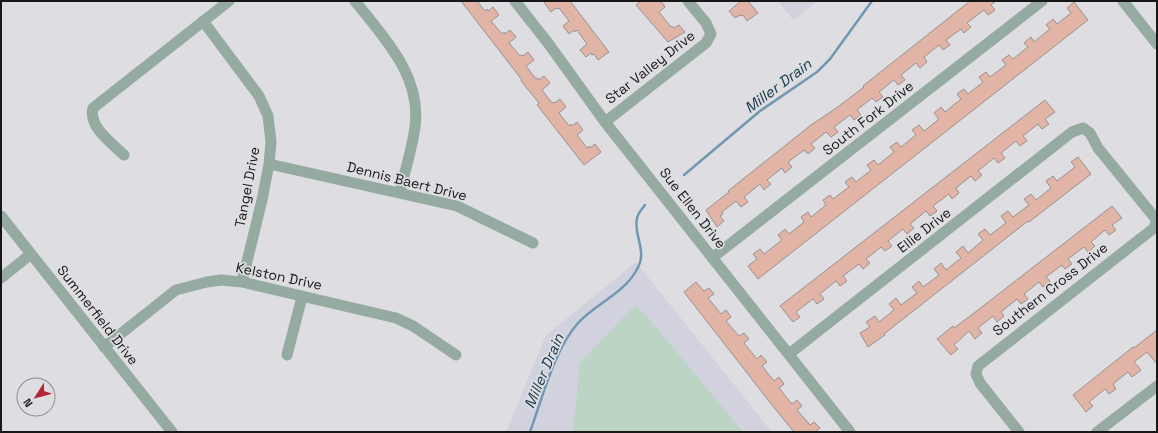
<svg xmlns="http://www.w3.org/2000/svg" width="1158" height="433" font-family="'Space Grotesk',sans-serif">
	<rect width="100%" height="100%" fill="#dedee2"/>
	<!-- built -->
	<path fill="#d2d2de" d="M778 1H818L793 20Z
		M636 262 772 432H506L546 335Z"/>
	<!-- grass -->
	<path fill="#bbd4c4" d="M635 305 645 314 743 432H573L580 363Z"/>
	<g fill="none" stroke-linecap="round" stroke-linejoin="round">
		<!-- stream -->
		<path stroke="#7098b1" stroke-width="2.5" d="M684 175 760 111 817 72 830 59 872 1
			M530 432C542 399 554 350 578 323 595 304 623 294 636 271 649 251 633 237 637 218 638 213 642 209 645 205"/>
	</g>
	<!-- building -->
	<path fill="#e2b4a6" stroke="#979291" d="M461 1H477L485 11 487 9 488 11 493 7 499 15 491 21 502 34 504 32 505 34 510 30 516 37 509 43 520 56 522 55 523 56 528 52 534 60 526 66 536 79 538 78 539 80 544 76 550 83 542 90 552 103 554 102 555 103 560 99 566 107 559 113 569 126 571 124 572 126 577 122 583 130 577 135 587 148 589 146 590 148 595 144 601 152 584 165 537 105 539 103 521 81 522 80Z
		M543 1H570L609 52 598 60 594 54 592 55 591 53 586 57 580 50 587 44 577 30 575 32 574 30 569 34 563 26 569 21 559 8 557 9 556 8 551 12Z
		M641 1H661L665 7 659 12 671 27 672 26 674 28 679 25 685 32 668 42 636 5Z
		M741 1H748L758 13 747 21 743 15 741 16 740 15 735 18 729 11Z
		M970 1H996L991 5 995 10 988 15 984 10 967 23 971 27 964 33 961 29 946 40 950 45 943 50 939 45 924 57 927 62 920 68 916 63 901 75 905 80 898 85 894 80 879 92 883 97 876 102 872 98 857 110 861 115 854 120 850 115 834 127 838 132 831 137 826 132 811 144 815 148 808 154 804 150 788 162 792 167 785 173 782 168 767 180 771 184 764 190 760 184 744 197 748 202 741 207 736 201 722 212 723 214 720 216 724 221 717 227 706 210 729 192 728 191 811 125 835 109 864 87 863 86Z
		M1074 2 1088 20 758 279 748 266 757 259 753 254 760 249 764 254 782 240 778 235 785 229 789 234 804 222 801 217 808 212 811 217 826 205 823 200 830 195 833 199 849 187 845 182 852 177 856 182 871 170 867 165 874 160 878 165 894 152 890 147 897 142 901 147 916 135 912 130 919 125 924 131 938 120V118L934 113 941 107 945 112 961 99 957 94 964 89 968 94 983 82 979 77 986 72 990 77 1006 65 1002 60 1009 55 1013 59 1028 47 1024 43 1031 37 1034 42 1050 29 1046 25 1053 19 1057 24 1071 13 1067 8Z
		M1045 100 1055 112 1045 119 1049 124 1042 129 1038 124 1023 136 1027 141 1020 146 1016 141 1001 153 1005 158 998 163 994 158 978 171 982 175 975 181 971 176 956 188 959 193 952 199 949 194 933 206 937 211 930 216 926 211 910 224 914 228 907 234 903 229 888 241 892 246 885 251 881 247 866 259 870 263 863 269 859 264 843 276 847 281 840 286 836 281 820 294 824 299 817 304 813 299 796 312 800 317 793 322 780 306Z
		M1078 157 1091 174 1029 222 1028 221 884 334 885 335 868 347 860 333 870 327 866 322 875 316 879 322 894 310 889 304 896 298 901 305 917 293 912 287 919 281 923 287 939 275 934 269 941 263 946 270 961 258 956 252 963 246 968 253 983 240 978 234 985 229 990 235 1006 223 1001 216 1008 211 1013 217 1029 205 1024 199 1031 194 1036 200 1051 188 1046 181 1053 176 1057 181 1075 167 1071 162Z
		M1112 206 1122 218 1112 225 1116 230 1109 235 1105 230 1091 242 1095 246 1088 252 1084 247 1068 259 1072 264 1065 269 1062 265 1046 277 1050 281 1043 287 1039 282 1024 294 1028 299 1021 304 1017 299 1001 312 1004 316 997 322 993 316 978 328 982 333 975 339 969 331 954 345 958 349 951 355 937 339 953 326 954 328 978 310Z
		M696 282 704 291 709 288 714 294 708 298 721 314 726 310 731 317 726 321 739 336 744 333 749 339 744 343 757 359 761 355 767 362 762 366 774 381 779 377 784 384 779 388 792 404 797 400 802 406 797 410 810 425 814 422 820 428 815 432H794L772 405 684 292Z
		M1157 330V364L1147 352 1134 362 1141 370 1132 377 1128 372 1113 384 1116 389 1109 394 1105 389 1089 402 1093 406 1086 412 1073 395 1133 347 1134 348Z"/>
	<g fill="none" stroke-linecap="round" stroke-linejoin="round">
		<!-- minor -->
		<path stroke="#95aaa1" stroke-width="11" d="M355 1C384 38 422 76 415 127 412 149 405 171 400 192
			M515 1 548 43 605 122 850 432
			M1123 1 1157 44
			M203 21 259 96 268 116 271 142 269 164 262 200 242 282
			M605 122 706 43 711 34 706 23 688 1
			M124 155C112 143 88 127 93 108L229 1
			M269 164 457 206 533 243
			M1 216 172 432
			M712 258 1042 1
			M1 278 31 254
			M104 347 176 290 207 282 221 280 242 282 396 318 413 326 456 355
			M789 354 1072 132 1083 128 1090 133 1098 148 1155 218 1156 223 1154 228 978 366 976 374 980 383 1019 432
			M287 355 302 297
			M1097 432 1157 386"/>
	</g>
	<g text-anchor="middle" stroke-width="3.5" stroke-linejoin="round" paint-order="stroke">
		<!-- street labels -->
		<g font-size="14" fill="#171718" stroke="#dedee2">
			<text transform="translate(650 67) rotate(-38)" y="5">Star Valley Drive</text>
			<text transform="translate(868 118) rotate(-38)" y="5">South Fork Drive</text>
			<text transform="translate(407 181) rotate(14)" y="5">Dennis Baert Drive</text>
			<text transform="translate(247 187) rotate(-79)" y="5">Tangel Drive</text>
			<text transform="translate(693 208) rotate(52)" y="5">Sue Ellen Drive</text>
			<text transform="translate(924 230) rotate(-38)" y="5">Ellie Drive</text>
			<text transform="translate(279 276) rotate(12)" y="5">Kelston Drive</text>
			<text transform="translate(1050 289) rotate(-38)" y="5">Southern Cross Drive</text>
			<text transform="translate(98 315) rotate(52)" y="5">Summerfield Drive</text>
		</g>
		<!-- water labels -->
		<g font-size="15" font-style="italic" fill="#123548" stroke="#dedee2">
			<text transform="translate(778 86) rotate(-37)" y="5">Miller Drain</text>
			<text transform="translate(544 371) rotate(-67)" y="5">Miller Drain</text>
		</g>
	</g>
	<!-- border -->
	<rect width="1158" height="433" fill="none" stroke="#171718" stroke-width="4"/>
	<!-- north arrow -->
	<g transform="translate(36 397) rotate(234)"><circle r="19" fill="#dedee2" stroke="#8e8e91"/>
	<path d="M0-3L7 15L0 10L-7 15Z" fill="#b62435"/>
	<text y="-6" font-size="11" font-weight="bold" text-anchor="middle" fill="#171718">N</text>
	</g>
</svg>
